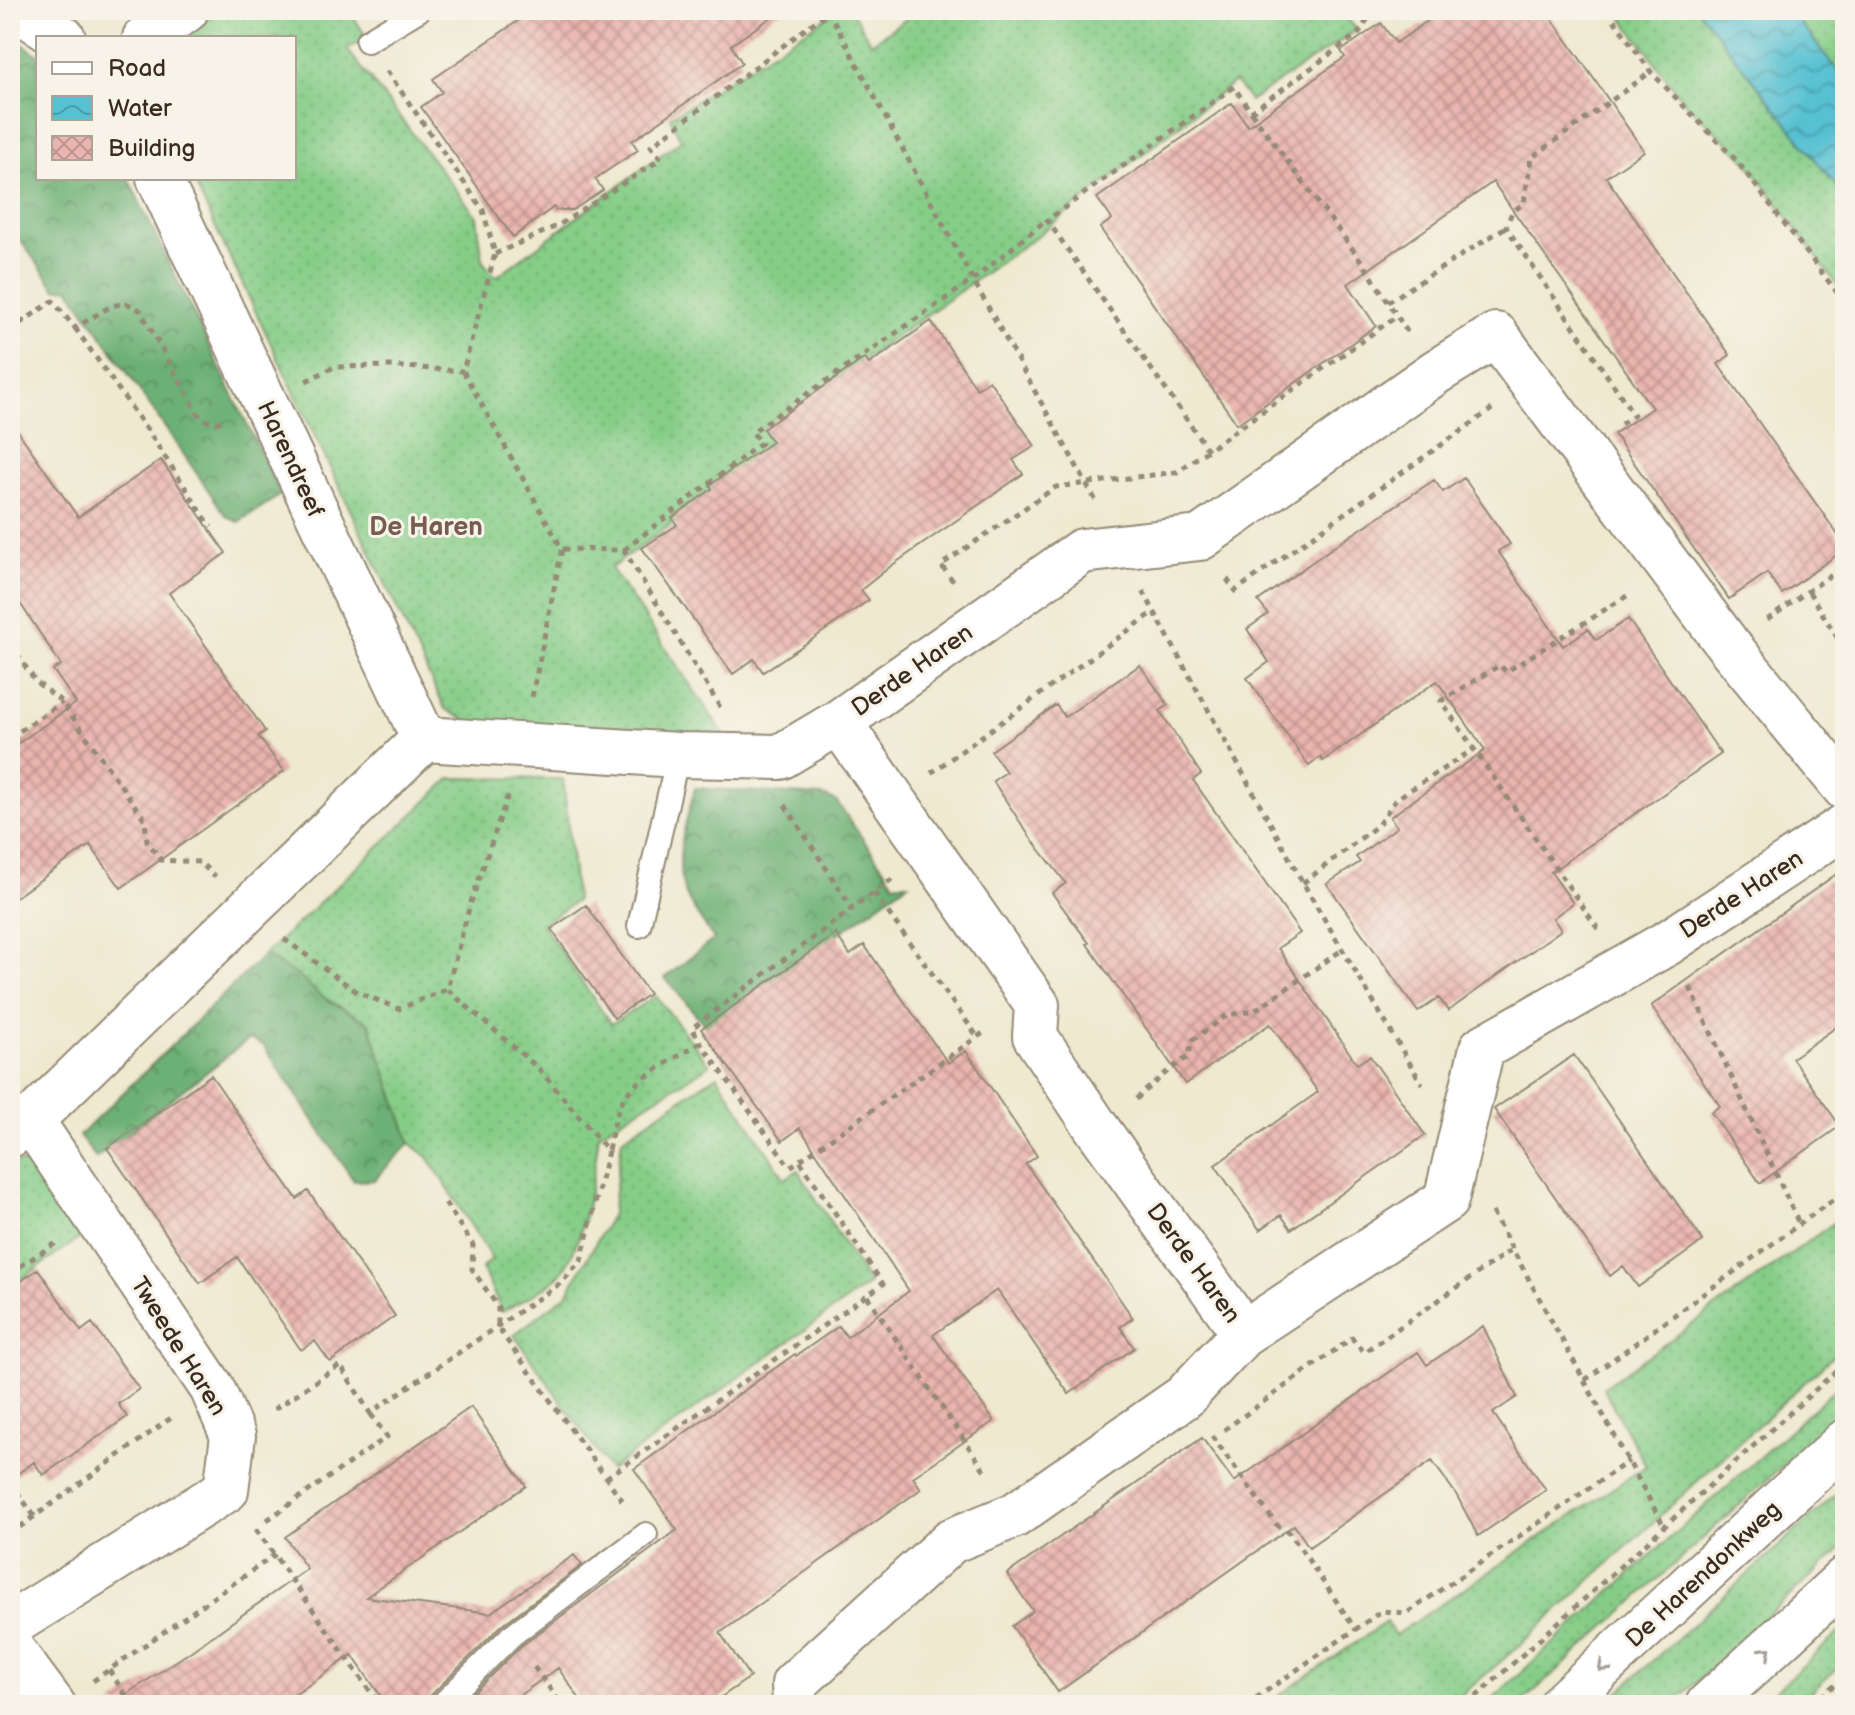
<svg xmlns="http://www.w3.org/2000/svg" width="1855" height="1715" font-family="'Balsamiq Sans',sans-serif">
	<defs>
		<pattern id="grass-dots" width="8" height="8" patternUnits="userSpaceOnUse" patternTransform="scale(2)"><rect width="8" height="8" fill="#86cd88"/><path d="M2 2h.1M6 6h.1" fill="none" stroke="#75b075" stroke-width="1.8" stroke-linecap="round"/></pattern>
		<pattern id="forest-crowns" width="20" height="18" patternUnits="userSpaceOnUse" patternTransform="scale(2)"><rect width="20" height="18" fill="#6cb074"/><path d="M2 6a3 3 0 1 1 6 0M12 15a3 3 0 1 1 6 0" fill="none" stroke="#5a8f5f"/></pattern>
		<pattern id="water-waves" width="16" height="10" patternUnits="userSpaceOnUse" patternTransform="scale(2)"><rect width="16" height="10" fill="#56c1d2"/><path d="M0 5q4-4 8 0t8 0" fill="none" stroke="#489daa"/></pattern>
		<pattern id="building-cross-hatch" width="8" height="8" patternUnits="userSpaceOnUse" patternTransform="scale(2)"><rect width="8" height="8" fill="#eab5af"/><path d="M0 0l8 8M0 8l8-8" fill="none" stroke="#bf938e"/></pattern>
	</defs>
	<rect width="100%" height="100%" fill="#f7f3e8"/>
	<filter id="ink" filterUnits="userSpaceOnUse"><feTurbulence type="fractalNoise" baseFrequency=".0125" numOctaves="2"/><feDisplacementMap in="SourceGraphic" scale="16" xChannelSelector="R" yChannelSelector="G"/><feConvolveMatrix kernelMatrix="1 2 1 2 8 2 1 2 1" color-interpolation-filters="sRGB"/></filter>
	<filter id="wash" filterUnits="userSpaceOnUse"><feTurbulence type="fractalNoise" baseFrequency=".006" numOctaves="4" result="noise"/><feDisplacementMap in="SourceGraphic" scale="32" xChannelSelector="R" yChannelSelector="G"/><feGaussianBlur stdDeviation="1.8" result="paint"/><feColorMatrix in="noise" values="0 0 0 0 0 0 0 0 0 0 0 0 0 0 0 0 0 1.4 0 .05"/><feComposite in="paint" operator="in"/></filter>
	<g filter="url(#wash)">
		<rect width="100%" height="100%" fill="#efe9d0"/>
		<!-- grass -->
		<path fill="url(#grass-dots)" stroke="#607c53" stroke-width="2" d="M221 10H349L367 38 347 49 477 217 483 262 496 277 681 140 670 117 838 10H851L871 43 919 10H1358L1347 18 1357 30 1250 101 1235 82 1037 236 777 422 779 447 611 568 727 739 469 722 445 709 192 178H294V38H182Z
			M1617 10H1698L1845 197V296L1745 159 1684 102Z
			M1790 10H1843L1845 80Z
			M451 778 563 779 576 901 542 924 611 1024 656 996 710 1065 599 1134C594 1173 585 1245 559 1275 546 1290 520 1301 502 1312L482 1268 492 1259 428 1157 410 1143 369 1023 322 997 298 976 264 955Z
			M717 1075 785 1179 798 1170 869 1284 610 1470 514 1335 567 1294 612 1214 622 1139Z
			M23 1162 37 1164 87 1233 10 1287V1164Z
			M1845 1215V1345L1520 1645 1450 1705H1265L1386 1622 1395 1635 1646 1466 1603 1388Z
			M1845 1380V1409L1546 1681 1518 1705H1485Z
			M1845 1486V1545L1671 1705H1604Z
			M1845 1627V1661L1797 1705H1760Z"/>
		<!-- forest -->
		<path fill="url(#forest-crowns)" stroke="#546d49" stroke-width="2" d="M10 35 38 55V178H128L281 495 238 522 226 516 69 288 56 289 10 226Z
			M695 788 823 796 836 801 894 883H908L708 1029 665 978 714 939C705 925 693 910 686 895 672 860 686 823 695 788Z
			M264 955 298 976 322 997 369 1023 410 1143 374 1180 354 1181 263 1045 249 1039 96 1158 79 1136Z"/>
		<!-- water -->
		<path fill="url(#water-waves)" stroke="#487678" stroke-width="2" d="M1698 10H1790L1845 80V197Z"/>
		<g id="blocks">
			<!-- building -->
			<path fill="url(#building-cross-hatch)" d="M534 10H782L731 45 742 63 632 141 638 150 595 179 603 190 573 210H556L554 207 513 237 421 107 442 92 433 79Z
				M1443 10H1546L1644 151 1606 177 1730 355 1718 364 1845 545V549L1782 594 1767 573 1729 599 1614 434 1652 408 1493 182 1348 284 1376 326 1237 424 1100 228 1112 219 1097 198 1232 103 1248 126 1345 57 1341 51 1381 23 1396 43Z
				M931 321 977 389 989 380 1035 446 1013 460 1023 474 891 566 861 590 869 600 817 636 763 672 754 659 733 674 642 548 677 525 672 518 712 489 710 485 772 442 763 429 865 358 869 364Z
				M10 420 78 517 161 460 226 553 169 593 265 731 258 736 284 771 121 888 90 845 10 901V749L76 703 53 670 61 665 10 588Z
				M1464 478 1510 544 1498 551 1563 646 1588 629 1596 640 1628 619 1721 754 1551 872 1573 903 1553 918 1561 930 1448 1011 1439 998 1418 1012 1327 884 1360 862 1356 857 1397 827 1390 817 1485 750 1437 681 1323 761 1320 757 1309 766 1247 678 1269 662 1247 629 1268 614 1258 601 1329 550 1434 480 1443 492Z
				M1140 665 1168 705 1160 711 1201 774 1193 780 1300 933 1278 948 1357 1064 1370 1056 1425 1135 1291 1229 1281 1215 1260 1230 1215 1165 1318 1092 1270 1024 1185 1084 1087 944 1089 943 1052 893 1066 883 1030 837 993 781 1006 772 991 751 1056 705 1065 717Z
				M1845 868V1021L1792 1058 1840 1126 1760 1183 1711 1112 1720 1106 1651 1006Z
				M586 905 649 994 614 1018 551 929Z
				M836 934 850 955 864 945 948 1063 966 1051 1037 1156 1026 1164 1133 1318 1120 1327 1134 1348 1069 1394 997 1290 933 1335 994 1421 913 1477 921 1489 720 1633 750 1677 710 1705H584L558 1668 506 1705H461L521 1646 677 1530 634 1469 795 1354 796 1356 839 1326 847 1337 909 1291 800 1128 782 1141 701 1029Z
				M1574 1055 1703 1241 1638 1287 1623 1266 1610 1276 1494 1109Z
				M211 1075 297 1199 308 1191 395 1316 330 1362 315 1341 301 1350 237 1257 200 1283 107 1148Z
				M38 1269 81 1331 92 1323 139 1389 118 1404 127 1417 43 1475 34 1462 10 1479V1289Z
				M1483 1326 1517 1397 1493 1413 1546 1490 1478 1536 1456 1494 1432 1461 1309 1547 1294 1525 1058 1692 1012 1626 1033 1611 1007 1574 1202 1438 1234 1482 1418 1352 1427 1365Z
				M471 1407 526 1486 366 1597 490 1613 574 1555 582 1565 502 1625 431 1695 427 1705H387L352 1655 280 1705H110L190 1652 307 1569 285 1537Z"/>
		</g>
	</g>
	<g filter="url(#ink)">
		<use href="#blocks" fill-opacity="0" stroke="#958a77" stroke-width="2"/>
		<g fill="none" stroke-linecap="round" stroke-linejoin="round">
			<defs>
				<path id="lane" d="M367 41 419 10
					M639 926 678 755
					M441 1705 512 1635 646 1534"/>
				<path id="street" d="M19 10 63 38
					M145 38 186 10
					M159 178 424 739
					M839 722 1037 1005 1035 1036 1096 1127 1244 1333
					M10 1135 31 1120 424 739 678 755 780 757 839 722 1082 551 1200 538 1436 372 1496 335 1728 645 1845 788
					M10 1625 226 1490 233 1436 212 1388 31 1120
					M10 1647 53 1705
					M795 1705 794 1684 951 1541 1015 1515 1184 1397 1244 1333 1446 1200 1482 1048 1669 942 1845 826"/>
				<path id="secondary" d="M1561 1705 1845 1442
					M1708 1705 1845 1579"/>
			</defs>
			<!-- lane casing -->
			<use href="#lane" stroke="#958a77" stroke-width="26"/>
			<!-- street casing -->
			<use href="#street" stroke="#958a77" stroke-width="48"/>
			<!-- secondary casing -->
			<use href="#secondary" stroke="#958a77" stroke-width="48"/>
			<!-- path -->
			<path stroke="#958a77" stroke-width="5" stroke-dasharray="6 6" stroke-linecap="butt" d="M828 10 973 280 1096 501
				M1607 10 1651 72 1737 161 1845 303
				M387 71 483 210 495 254 463 371 562 549 624 550 720 707
				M1251 112 1365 266 1408 333
				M495 254 559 225 661 159 651 146 829 11
				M1388 302 1506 227
				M75 328 148 431 211 527
				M10 330 53 301 75 328 111 306 126 303 140 310 201 419 216 423 221 421
				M306 381 334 367 389 366 463 371
				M1621 424 1634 415 1506 227 1512 212 1524 203 1531 158 1651 72
				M1208 450 1047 220 1234 87 1251 112 1359 33 1373 10
				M624 550 761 443 752 432 973 280 1046 220
				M1227 579 1235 591 1492 409
				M953 581 941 565 1056 487 1177 472 1397 316
				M1143 591 1303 883 1422 1084
				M1809 592 1845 650
				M1767 620 1845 565
				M10 644 36 682 62 702 145 820 147 841 161 860 200 862 215 877
				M532 697 562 549
				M10 738 62 702
				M931 773 1154 612
				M785 805 852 908
				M892 879 692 1028 700 1042 790 1167 986 1031
				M1303 883 1378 825 1396 799 1474 749
				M874 893 977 1036
				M1598 929 1441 701 1500 665 1506 672 1630 594
				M284 939 357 992 399 1009 447 989
				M1690 987 1800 1226
				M1136 1099 1169 1070 1188 1057 1193 1040 1227 1015 1254 1011 1342 950
				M608 1150C613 1132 615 1110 626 1095 642 1075 679 1057 700 1042
				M445 1203 473 1245 472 1269 498 1307V1328L625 1504
				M1492 1212 1665 1528
				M10 1273 56 1243
				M867 1296 987 1474
				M1585 1380 1845 1191
				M274 1409 340 1365 370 1413 561 1283 581 1261 608 1151 539 1069 447 989 470 905 509 792
				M1224 1430 1352 1338 1364 1352 1511 1250
				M1212 1436 1276 1524 1290 1533 1356 1630
				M606 1478 883 1284 800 1161
				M10 1482 35 1517
				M267 1520 387 1437 370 1413
				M256 1529 380 1705
				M10 1534 171 1418
				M534 1667 562 1705
				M109 1670 132 1705
				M93 1681 276 1554
				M1246 1705 1382 1611 1407 1613 1629 1461
				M1467 1705 1845 1363
				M1812 1705 1845 1675"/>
			<!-- lane -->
			<use href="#lane" stroke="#fff" stroke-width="22"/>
			<!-- street -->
			<use href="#street" stroke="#fff" stroke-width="44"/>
			<!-- secondary -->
			<use href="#secondary" stroke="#fff" stroke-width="44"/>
		</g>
		<!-- one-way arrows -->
		<defs><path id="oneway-chevron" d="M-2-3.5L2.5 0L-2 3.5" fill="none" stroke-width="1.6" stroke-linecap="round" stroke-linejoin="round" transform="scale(2)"/></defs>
		<g stroke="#a79f9a">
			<use href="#oneway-chevron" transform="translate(1766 1652) rotate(-43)"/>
			<use href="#oneway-chevron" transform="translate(1603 1667) rotate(137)"/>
		</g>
	</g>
	<g text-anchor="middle" stroke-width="6" stroke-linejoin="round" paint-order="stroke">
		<!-- street labels -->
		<g font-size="24" fill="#3b2a1e" stroke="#f7f3e8">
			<text transform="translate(291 459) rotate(65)" y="8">Harendreef</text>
			<text transform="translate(912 670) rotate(-35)" y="8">Derde Haren</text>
			<text transform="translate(1741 894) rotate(-33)" y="8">Derde Haren</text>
			<text transform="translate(1194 1263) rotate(54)" y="8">Derde Haren</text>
			<text transform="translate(179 1346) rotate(58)" y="8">Tweede Haren</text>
			<text transform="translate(1703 1574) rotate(-43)" y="8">De Harendonkweg</text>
		</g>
		<!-- neighbourhood labels -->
		<g font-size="26" font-weight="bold" fill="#785b51" stroke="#f7f3e8">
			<text x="426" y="535">De Haren</text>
		</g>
	</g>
	<!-- margin -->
	<rect width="1855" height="1715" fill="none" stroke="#f7f3e8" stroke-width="40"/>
	<!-- legend -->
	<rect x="36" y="36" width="260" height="144" fill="#f7f3e8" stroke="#aca397" stroke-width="2"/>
	<rect x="52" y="62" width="40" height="12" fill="#ffffff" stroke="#aca397" stroke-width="2"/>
	<text x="108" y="76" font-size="24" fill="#3b2a1e">Road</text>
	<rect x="52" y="96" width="40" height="24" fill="url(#water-waves)" stroke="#aca397" stroke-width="2"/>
	<text x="108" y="116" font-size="24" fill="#3b2a1e">Water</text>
	<rect x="52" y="136" width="40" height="24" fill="url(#building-cross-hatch)" stroke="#aca397" stroke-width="2"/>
	<text x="108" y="156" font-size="24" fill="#3b2a1e">Building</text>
</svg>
